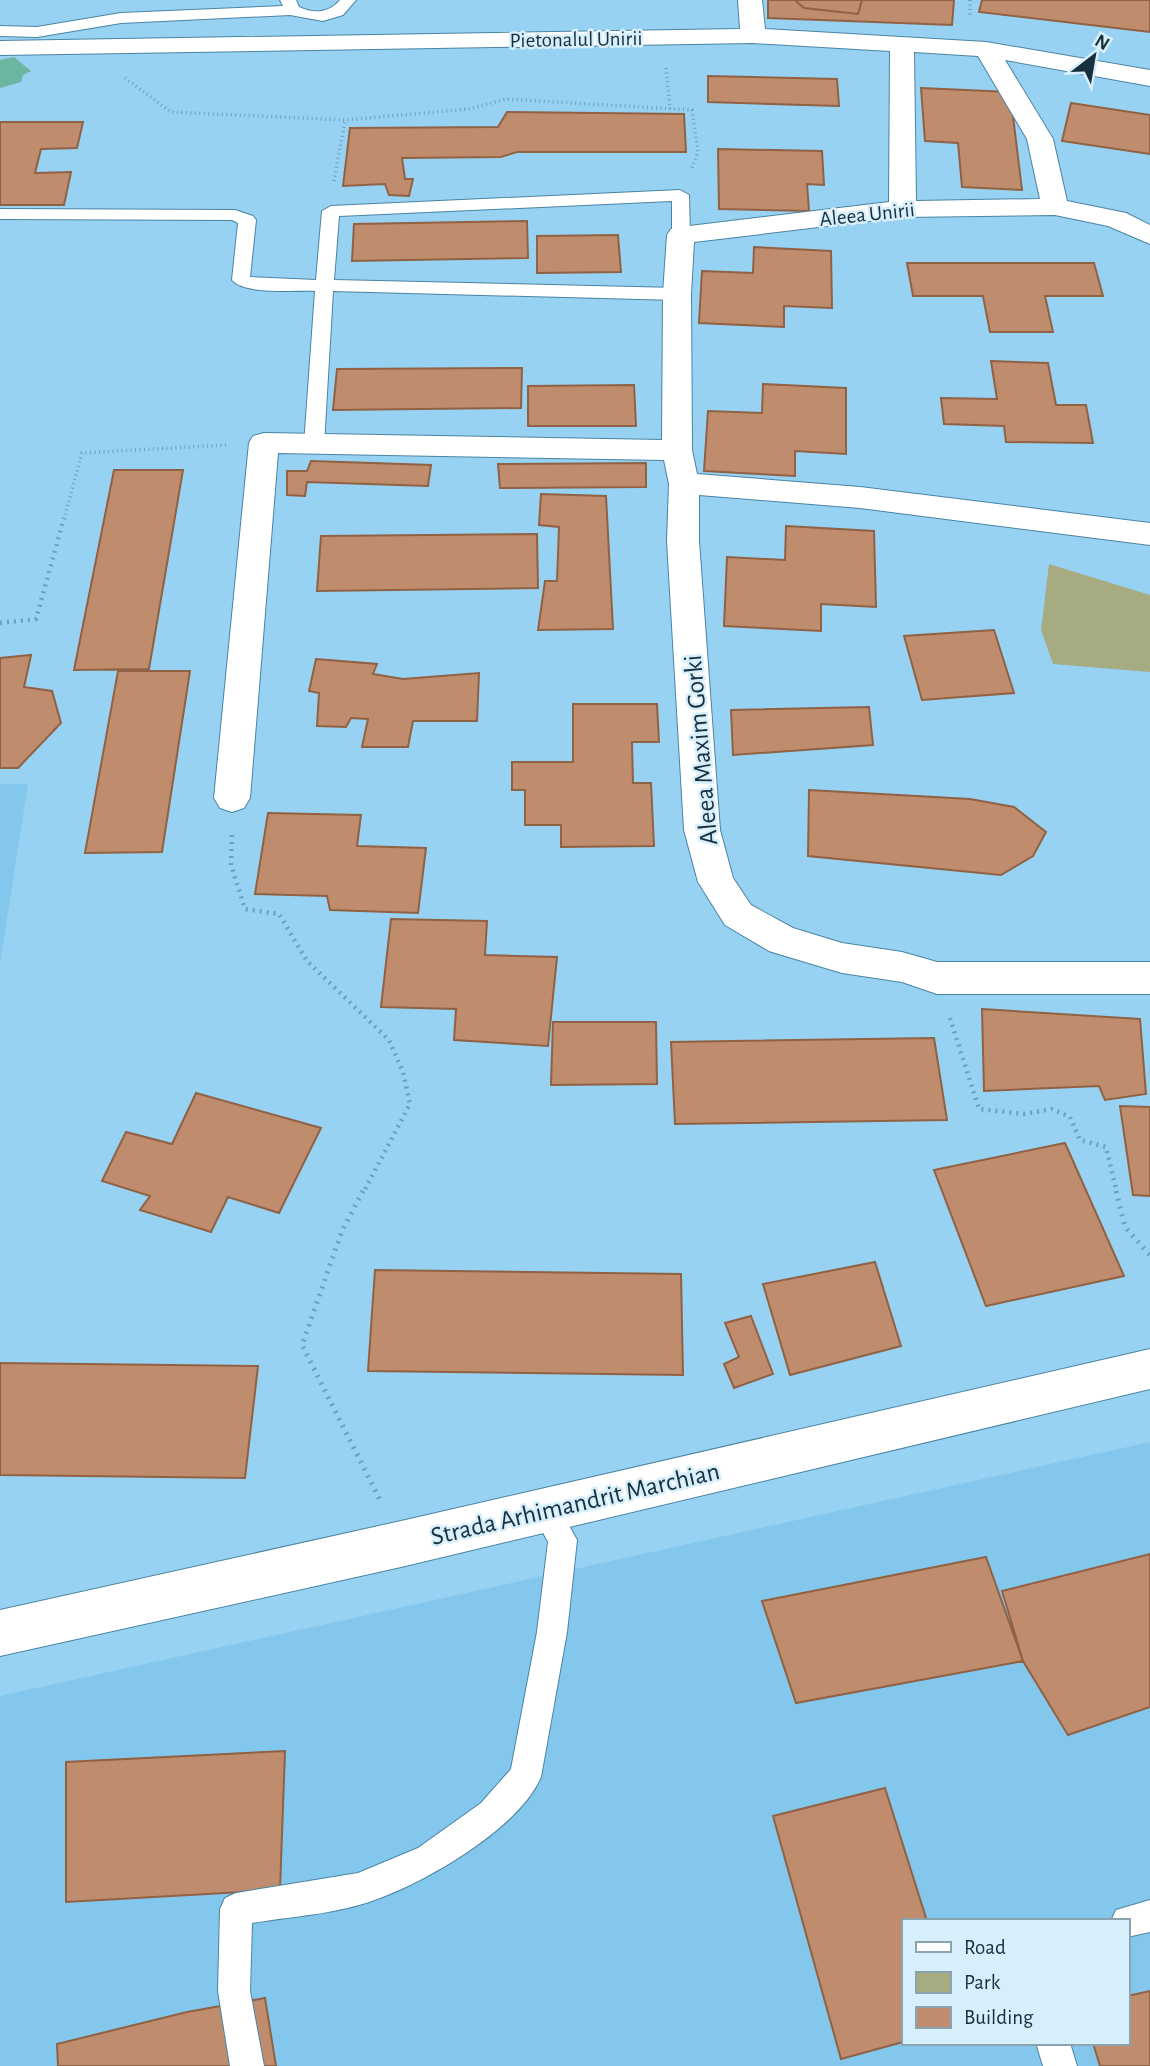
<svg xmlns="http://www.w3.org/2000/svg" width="1150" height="2066" font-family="'Alegreya Sans',sans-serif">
	<rect width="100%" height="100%" fill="#97d2f3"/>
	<!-- built -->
	<path fill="#84c7ec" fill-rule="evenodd" d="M0 784H28L0 964Z
		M1150 1442V2066H0V1696ZM903 1921H1127V2043H903Z"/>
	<!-- green -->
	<path fill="#a6ab81" d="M1049 564 1150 595V672L1053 664 1041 630Z"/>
	<!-- water -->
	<path fill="#6bb6a0" d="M14 57 31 71 23 75 21 82 0 88V60Z"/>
	<!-- building -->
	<path fill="#bf8c6d" stroke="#906143" stroke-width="2" d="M768 0H954L952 25 768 18Z
		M795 0H862L858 14 804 8Z
		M982 0H1150V32L979 12Z
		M708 76 837 79 839 106 708 102Z
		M921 88 1010 92 1022 190 962 187 958 143 925 141Z
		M1071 103 1150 115V154L1062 141Z
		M507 112 684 114 686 152H517L501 157 402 158 405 179H413L409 196 389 195 385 184 343 186 350 128 498 127Z
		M0 122H83L77 148 41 149 35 173 71 172 64 205H0Z
		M718 149 822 151 824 185 807 184 809 211 719 209Z
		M527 221 528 258 352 261 354 224Z
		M618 235 621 272 537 273V236Z
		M754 247 831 251 832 308 784 306V327L699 323 702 271 753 273Z
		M907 263H1094L1103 296H1045L1053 332H990L983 296H913Z
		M991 361 1048 363 1056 405H1086L1093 443 1006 442 1004 426 944 424 941 398 997 399Z
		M522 368 521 408 333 410 337 369Z
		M763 384 846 388V454L795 451V476L704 471 708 411 762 413Z
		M634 385 636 426H528V386Z
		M311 461 431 465 428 486 307 482 305 496 287 495V471H307Z
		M646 463V487L500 488 498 464Z
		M114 470H183L149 669 74 670Z
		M541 494 606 496 613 629 538 630 545 581H557L559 527 539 525Z
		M786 526 874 531 876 607 821 604V631L724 626 727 557 785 560Z
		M537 534 538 588 317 591 321 536Z
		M994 630 1014 693 922 700 904 636Z
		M31 655 24 687 52 691 61 723 18 768H0V658Z
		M316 659 377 664 373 674 403 679 479 673 477 721H413L408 747H362L368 719 351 718 346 727 317 726 319 693 309 691Z
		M118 671H190L162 852 85 853Z
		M573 704H657L659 742H632L633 783H651L654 846 561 847V825H525V790H512V762H573Z
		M869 707 873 745 733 755 731 710Z
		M809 790 970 799 1014 807 1046 832 1033 856 1001 875 808 856Z
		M268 813 361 815 357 846 426 848 418 913 330 910 327 896 255 894Z
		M391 919 487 921 485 955 557 957 548 1046 454 1040 456 1009 381 1007Z
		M982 1009 1140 1019 1146 1094 1105 1100 1099 1086 984 1091Z
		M553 1022H656L657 1084 551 1085Z
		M934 1038 947 1120 675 1124 671 1042Z
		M196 1093 321 1128 279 1213 228 1197 211 1232 140 1210 150 1196 102 1181 126 1132 172 1144Z
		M1120 1106 1150 1107V1196L1133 1195Z
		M1065 1143 1124 1276 986 1306 934 1170Z
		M875 1262 901 1346 790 1375 763 1284Z
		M375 1270 681 1274 683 1375 368 1371Z
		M751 1316 773 1374 734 1388 724 1364 739 1357 725 1323Z
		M0 1363 258 1366 245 1478 0 1475Z
		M1150 1554V1707L1068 1735 1023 1661 1002 1591Z
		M986 1557 1023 1661 796 1703 762 1601Z
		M285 1751 280 1890 66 1902V1762Z
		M885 1788 927 1921H903V2042L841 2059 773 1816Z
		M1150 1991V2066H1100L1093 2043H1127V1996Z
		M265 1998 276 2066H58L57 2044 187 2012Z"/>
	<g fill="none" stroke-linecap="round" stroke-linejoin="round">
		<defs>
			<path id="lane" d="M280 0H296L299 7C314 14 329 13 340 0H356L343 15 323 21 290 15 121 23 37 37 0 36V26L37 27 121 13 283 6Z
				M680 190 689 195 690 235 681 240 672 235V201L339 216 334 280 677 288 686 294 677 300 333 291 324 445 321 450H307L304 445 315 291C295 290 245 295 232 280L238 223 232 220 0 219V209L235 210 253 216 256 220 250 277 316 280 322 211 331 206Z
				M545 1496 555 1500 577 1540 567 1632 541 1777C518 1831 414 1890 359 1905 325 1915 287 1917 252 1923L250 1991 264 2066H230L218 1991 220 1909 225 1898 236 1893 358 1873 418 1848 481 1803 511 1769 537 1632 548 1542 531 1510 535 1500Z
				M1150 1900V1932L1127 1937V1921H1111L1116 1910Z
				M1036 2043H1070L1077 2066H1043Z"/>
			<path id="street" d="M738 0H762L765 29 986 42 1150 70V86L1005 60 1053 139 1067 201 1126 213 1150 225V244L1108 226 1055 215 903 217 694 242 691 294 692 450 697 474 860 487 1150 523V545L860 508 699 495V541L720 830 733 878 751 905 793 928 842 943 902 952 937 962H1150V994H937L902 982 842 973 782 955 769 951 725 925 698 882 684 830 667 541 669 484 664 460 278 453 250 798 244 808 232 812 220 808 214 798 249 443 253 436 264 433 662 440 663 294 667 235 671 229 681 227 889 202 890 51 753 43 0 55V41L740 29ZM914 52 978 56 1027 139 1040 199 916 201Z"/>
			<path id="secondary" d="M1150 1349V1389L401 1567 0 1656V1610L401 1521Z"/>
		</defs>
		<!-- lane casing -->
		<use href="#lane" stroke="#4b84a2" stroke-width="2"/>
		<!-- street casing -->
		<use href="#street" stroke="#4b84a2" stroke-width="2"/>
		<!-- secondary casing -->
		<use href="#secondary" stroke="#4b84a2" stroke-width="2"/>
		<!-- path-far2 -->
		<path stroke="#6f9fba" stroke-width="3.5" stroke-dasharray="1 3.5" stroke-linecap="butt" d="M970 0V18
			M666 68 670 109
			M125 78 171 112 345 120 469 109 506 99 692 110 698 152 691 170
			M334 181 345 120
			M64 519 82 453 226 445"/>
		<!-- path-far1 -->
		<path stroke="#6f9fba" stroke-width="4.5" stroke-dasharray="2 5" stroke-linecap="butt" d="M0 623 36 619 64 518
			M232 835 231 865 245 909 279 914 307 961 389 1040 403 1072 410 1104 363 1193
			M950 1018 979 1109 1024 1114 1052 1109 1070 1117 1080 1140 1106 1147 1117 1193"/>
		<!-- path -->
		<path stroke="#6f9fba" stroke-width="5" stroke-dasharray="2 6" stroke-linecap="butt" d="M363 1191 342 1231 302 1345 381 1502
			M1116 1191 1125 1227 1150 1255"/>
		<!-- lane -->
		<use href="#lane" fill="#fff" fill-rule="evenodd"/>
		<!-- street -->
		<use href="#street" fill="#fff" fill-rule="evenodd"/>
		<!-- secondary -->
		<use href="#secondary" fill="#fff" fill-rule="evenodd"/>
	</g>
	<g text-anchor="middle" stroke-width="5" stroke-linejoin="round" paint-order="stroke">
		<!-- far-street labels -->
		<g font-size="21" fill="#18303d" stroke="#d7eefb">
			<text transform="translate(576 39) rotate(-1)" y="7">Pietonalul Unirii</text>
			<text transform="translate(867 214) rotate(-6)" y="7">Aleea Unirii</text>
		</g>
		<!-- street labels -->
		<g font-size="26" fill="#18303d" stroke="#d7eefb">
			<text transform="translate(700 750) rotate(-95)" y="9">Aleea Maxim Gorki</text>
			<text transform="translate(575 1503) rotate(-13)" y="9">Strada Arhimandrit Marchian</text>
		</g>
	</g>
	<!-- legend -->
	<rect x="902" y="1919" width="228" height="126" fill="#d7eefb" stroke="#8ba2af" stroke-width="2"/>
	<rect x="916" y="1942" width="35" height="10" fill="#ffffff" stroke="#8ba2af" stroke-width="2"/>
	<text x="964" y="1954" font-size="21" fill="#18303d">Road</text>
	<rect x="916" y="1972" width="35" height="21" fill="#a6ab81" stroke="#8ba2af" stroke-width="2"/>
	<text x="964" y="1989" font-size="21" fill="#18303d">Park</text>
	<rect x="916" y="2007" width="35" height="21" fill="#bf8c6d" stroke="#8ba2af" stroke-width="2"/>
	<text x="964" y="2024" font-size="21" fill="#18303d">Building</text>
	<!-- north arrow -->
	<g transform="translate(1094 56) rotate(31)" stroke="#d7eefb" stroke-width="5" paint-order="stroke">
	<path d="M0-5L12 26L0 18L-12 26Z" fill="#18303d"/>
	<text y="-10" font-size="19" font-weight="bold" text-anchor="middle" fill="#18303d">N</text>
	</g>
</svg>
